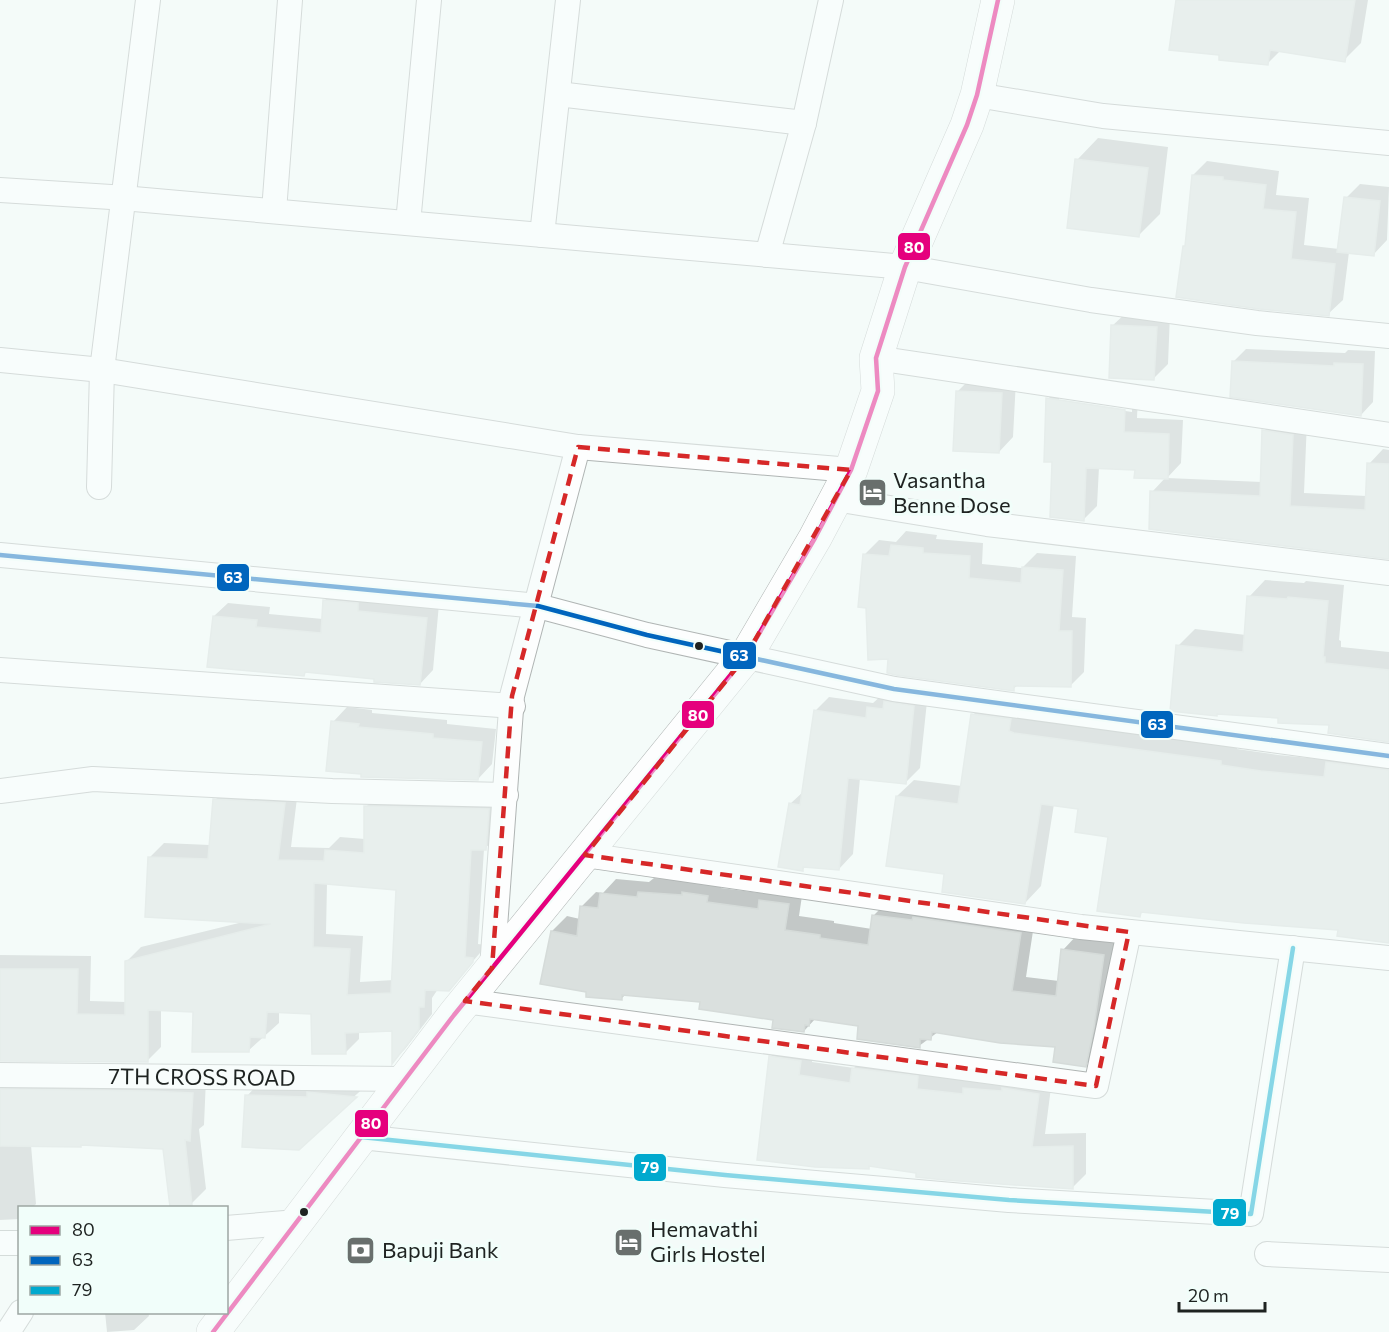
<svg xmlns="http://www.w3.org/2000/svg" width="1389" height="1332" font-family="Commissioner,sans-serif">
	<rect width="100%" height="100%" fill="#f4fbf9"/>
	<!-- shadow -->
	<path fill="#0003" fill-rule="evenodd" d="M1178 0H1368L1361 43 1344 60 1281 50 1268 63 1221 54Z
		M1098 138 1168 147 1160 214 1139 235 1077 160Z
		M1207 161 1279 171 1276 195 1309 198 1304 245 1339 249 1346 198 1360 184 1389 187 1387 240 1373 255 1349 252 1343 300 1328 314 1187 245 1193 175Z
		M1127 312 1170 314 1168 364 1154 378 1112 326Z
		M1246 349 1345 353 1348 350 1375 351 1373 402 1361 415 1233 362Z
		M971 378 1016 380 1013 437 999 452 957 392Z
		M1062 384 1138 396 1137 418 1183 420 1181 463 1167 478 1262 482 1264 431 1278 417 1307 421 1304 493 1367 496 1369 464 1383 449 1389 450V557L1152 492 1166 477 1136 469 1099 467 1097 506 1083 520 1054 461 1048 399ZM1059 398 1132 409V412L1059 401Z
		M906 531 937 535 936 539 983 543 982 564 1022 568 1037 553 1076 556 1072 617 1086 618 1084 672 1070 686 1018 685 1013 689 890 657 865 554 879 540 896 542Z
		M1265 580 1304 583 1306 581 1344 585 1339 640 1341 641V647L1389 652V740L1331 724 1280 717 1178 646 1195 629 1246 635 1249 597Z
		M338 587 439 604 433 670 420 684 308 671 304 674 214 616 228 603 270 607 269 614 323 619 324 601Z
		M928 692 920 768 906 782 860 778 853 854 839 869 806 866 802 870 790 804 804 791 815 711 829 697 873 703 883 694Z
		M989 698 1237 745V749L1278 755 1330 760 1389 752V942L1340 929 1144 910 1139 916 1110 835 1079 807 1054 804 1041 886 1025 903 946 873 897 796 914 780 962 786 973 715Z
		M347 707 372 710V713L447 720V724L496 729 492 764 478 779 333 722Z
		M229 786 298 790 291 847 329 848 340 837 365 839 366 807 379 793 502 796 500 835 484 849 478 944 486 945V946L448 990 438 989 432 998V1014L405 1049 393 1061V1030L359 1031V1039L345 1053 313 1012 279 1011V1023L248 1051 194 1010 161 1009V1047L147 1061 0 1060V955L91 956 90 1001 127 1002V961L141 947 243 922 150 857 164 843 210 845 215 800ZM327 883 397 889 394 980 360 982 363 936 326 934Z
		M654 878 722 882 721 888 767 894 776 886 803 889 799 916 834 921V923L872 929 874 915 889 900 1035 918 1026 977 1059 981 1063 950 1077 935 1118 940 1100 1050 1085 1065 1057 1045 938 1032 919 1046 860 1025 816 1018 804 1031 774 1018 702 1001 626 994 621 999 588 991 552 931 567 916 580 919 581 907 596 892 603 893 616 879 649 882Z
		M784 1043 814 1047 812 1062 854 1068 867 1054 931 1063 930 1076 973 1081 1052 1080 1045 1134 1086 1133V1174L1072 1188 918 1172 871 1165 868 1168 770 1057Z
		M206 1079 204 1125 199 1129 206 1189 192 1203 164 1147 82 1144 31 1145 36 1204 32 1208H20V1219L0 1220V1081Z
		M261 1081 369 1083 298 1148 247 1096Z
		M105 1312H148L149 1316 134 1330 107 1332Z"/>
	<!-- building -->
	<path fill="#dae0de" stroke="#d5dbd9" stroke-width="1.5" fill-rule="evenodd" d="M1176 0H1355L1345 62 1270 50 1268 65 1219 60V55L1169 50Z
		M1075 159 1148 168 1139 237 1067 228Z
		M1192 175 1223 177V180L1266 185 1263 209 1296 212 1291 259 1335 264 1329 316 1259 309 1176 297 1183 246H1185Z
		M1344 197 1380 201 1374 256 1337 252Z
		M1111 325 1157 327 1154 380 1109 378Z
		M1232 361 1334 366V363L1363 364 1361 416 1230 397Z
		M956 391 1002 393 999 453 953 451Z
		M1046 398 1125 410 1124 432 1169 434 1168 479 1134 478 1135 470 1086 468 1084 521 1050 517 1052 462H1044Z
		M1262 430 1293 435 1290 506 1365 510 1367 463 1389 464V559L1149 529 1150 491 1260 496Z
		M891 545 923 548V553L970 556 969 578 1021 583 1022 567 1063 570 1059 631H1072L1071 687 1014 686V691L896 675 887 673 888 659 868 660 866 608 858 607 863 554 889 556Z
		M1247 596 1287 599 1288 597 1328 601 1323 657H1325V663L1389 670V742L1328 733 1329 725 1278 723V718L1217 714V716L1170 711 1176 645 1243 652Z
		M323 600 358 603V611L427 618 420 685 374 682V679L305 672 304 676 207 667 213 616 257 620 256 627 321 633Z
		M884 701 914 706 906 784 848 778 839 870 803 867V871L778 867 789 803 800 805 814 710 866 718 867 707 883 709Z
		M971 714 1011 719 1009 731 1014 733 1221 761V765L1261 771 1324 777 1326 762 1389 770V943L1337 936 1338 930 1244 923 1141 912 1140 917 1097 911 1108 837 1075 832 1078 809 1041 804 1025 904 942 892 944 874 886 866 896 796 958 804Z
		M331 721 359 724 358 727 433 734V738L482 742 478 780 361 777V774L326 771Z
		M213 799 285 803 278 860 324 861 325 850 364 853V806L489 809 486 850H471L465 957 473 958V962L449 991 425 990 424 1007H419V1029L392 1064V1031L345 1033 346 1054H312L311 1014 267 1012 265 1038 250 1037 249 1052H192L193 1012 148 1010V1062L0 1061V969H78L77 1014 125 1015V961L271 924 145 917 148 857 208 859ZM314 883 396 890 391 993 347 995 350 949 313 947Z
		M638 892 682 895V892L708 896 707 902 758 909 759 900 789 904 785 930 820 935V938L868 945 872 915 912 920 913 917 1021 933 1012 991 1056 996 1061 949 1104 955 1094 1027 1086 1067 1053 1062 1055 1047 1000 1043 932 1032 931 1040 920 1039V1048L857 1039 858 1026 810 1019 809 1026 805 1025 804 1032 772 1028 773 1020 699 1009 700 1002 622 995V1000L586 997V992L540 984 551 931 577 936 580 906 598 908 600 893 637 897Z
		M769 1056 801 1061 799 1075 850 1083 852 1068 918 1076 917 1089 963 1094V1088L1002 1091V1088L1039 1094 1032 1147 1073 1146V1189L945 1180 916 1177V1173L869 1166V1169L815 1167 757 1160Z
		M0 1089 148 1091 193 1093 190 1141 185 1140 192 1205 170 1207 163 1149 81 1145V1147L0 1146Z
		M307 1092 357 1097 299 1150 242 1147 245 1095 307 1097Z"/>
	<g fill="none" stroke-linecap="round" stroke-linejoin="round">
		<defs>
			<g id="street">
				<path d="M558 94 804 123"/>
				<path d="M977 95 1103 116 1389 143"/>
				<path d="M0 190 111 197 905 267 1091 300 1257 323 1389 336"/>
				<path d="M274 211 290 0"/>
				<path d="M408 223 429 0"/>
				<path d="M542 235 568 0"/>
				<path d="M767 255 804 123 831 0"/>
				<path d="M876 358 1389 435"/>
				<path d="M0 360 102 370 578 447 851 470"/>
				<path d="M99 487 102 370 148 0"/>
				<path d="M835 499 987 524 1389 573"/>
				<path d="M0 555 538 606 647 635 894 689 1389 756"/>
				<path d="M0 670 513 706"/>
				<path d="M0 791 93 779 332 791 506 795"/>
				<path d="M585 855 1081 927 1389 958"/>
				<path d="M492 968 512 696 578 447"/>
				<path d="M465 1001 1096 1086 1129 932"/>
				<path id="s1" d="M0 1075 405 1079"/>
				<path d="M361 1137 725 1175 1009 1200 1251 1214 1293 948"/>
				<path d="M226 1228 297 1222"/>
				<path d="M0 1243H20"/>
				<path d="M1267 1254 1389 1260"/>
				<path d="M8 1332 21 1312"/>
			</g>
			<path id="secondary" d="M213 1332 454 1015 746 656 815 538 851 470 878 391 876 358 905 267 967 125 977 95 998 0"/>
		</defs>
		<!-- street casing -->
		<use href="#street" stroke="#b0b5b4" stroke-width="26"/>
		<!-- secondary casing -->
		<use href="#secondary" stroke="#b0b5b4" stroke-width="34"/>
		<!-- street -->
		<use href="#street" stroke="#fdfefe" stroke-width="24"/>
		<!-- secondary -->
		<use href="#secondary" stroke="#fdfefe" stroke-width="33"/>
		<defs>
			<path id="bus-1" d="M213 1332 454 1015 746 656 815 538 851 470 878 391 876 358 905 267 967 125 977 95 998 0"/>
			<path id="bus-2" d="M0 555 538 606 647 635 894 689 1389 756"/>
			<path id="bus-3" d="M361 1137 725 1175 1009 1200 1251 1214 1293 948"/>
		</defs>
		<!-- bus-1 casing -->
		<use href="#bus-1" stroke="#f1fefa" stroke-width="9"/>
		<!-- bus-2 casing -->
		<use href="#bus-2" stroke="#f1fefa" stroke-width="9"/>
		<!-- bus-3 casing -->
		<use href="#bus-3" stroke="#f1fefa" stroke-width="9"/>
		<!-- bus-1 -->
		<use href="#bus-1" stroke="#e5007d" stroke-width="4.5"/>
		<!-- bus-2 -->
		<use href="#bus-2" stroke="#0065bd" stroke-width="4.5"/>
		<!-- bus-3 -->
		<use href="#bus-3" stroke="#00a9ce" stroke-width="4.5"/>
	</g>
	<!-- marked area -->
	<path d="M0 0H1389V1332H0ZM578 447 851 470 746 656 585 855 1129 932 1096 1086 465 1001 492 968 512 696Z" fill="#f4fbf9" fill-opacity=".55" fill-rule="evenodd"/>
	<path fill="none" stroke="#d62828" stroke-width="4.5" stroke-dasharray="12 8" stroke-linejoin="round" d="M578 447 851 470 746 656 585 855 1129 932 1096 1086 465 1001 492 968 512 696Z"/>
	<!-- icons -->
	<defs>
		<symbol id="hotel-square" viewBox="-11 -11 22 22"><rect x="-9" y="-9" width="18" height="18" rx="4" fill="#696f6d" stroke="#f1fefa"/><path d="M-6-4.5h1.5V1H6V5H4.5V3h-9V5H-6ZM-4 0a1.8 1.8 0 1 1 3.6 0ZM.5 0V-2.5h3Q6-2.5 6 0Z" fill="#fff"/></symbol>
		<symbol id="bank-square" viewBox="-11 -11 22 22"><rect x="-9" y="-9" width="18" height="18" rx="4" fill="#696f6d" stroke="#f1fefa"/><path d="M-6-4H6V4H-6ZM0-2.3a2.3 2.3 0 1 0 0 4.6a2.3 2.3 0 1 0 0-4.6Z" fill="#fff"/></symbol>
	</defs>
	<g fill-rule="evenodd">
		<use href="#hotel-square" x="856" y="476" width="33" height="33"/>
		<use href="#hotel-square" x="612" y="1226" width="33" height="33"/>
		<use href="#bank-square" x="344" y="1234" width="33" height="33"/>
	</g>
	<!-- markers -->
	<g fill="#1e2321" stroke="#f1fefa" stroke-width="2">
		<circle cx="699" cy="646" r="5"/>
		<circle cx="304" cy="1212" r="5"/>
	</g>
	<g text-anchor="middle" stroke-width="6" stroke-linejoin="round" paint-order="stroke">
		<!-- poi labels -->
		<g font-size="22" fill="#1e2321" stroke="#f1fefa" text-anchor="start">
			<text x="893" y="488">Vasantha<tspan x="893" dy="25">Benne Dose</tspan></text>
			<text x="650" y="1237">Hemavathi<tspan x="650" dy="25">Girls Hostel</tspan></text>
			<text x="382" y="1258">Bapuji Bank</text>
		</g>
		<!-- street labels -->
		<g font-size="22" fill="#1e2321" stroke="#f1fefa">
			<text dy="8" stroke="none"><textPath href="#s1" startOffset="202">7TH CROSS ROAD</textPath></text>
		</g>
	</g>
	<g stroke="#f1fefa" stroke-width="2">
		<rect x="897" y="232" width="34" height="29" rx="6" fill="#e5007d"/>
		<rect x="216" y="563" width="34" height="29" rx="6" fill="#0065bd"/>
		<rect x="722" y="641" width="35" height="29" rx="6" fill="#0065bd"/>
		<rect x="681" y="700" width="34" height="29" rx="6" fill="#e5007d"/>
		<rect x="1140" y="710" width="34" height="29" rx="6" fill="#0065bd"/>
		<rect x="354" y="1109" width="35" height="29" rx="6" fill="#e5007d"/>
		<rect x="633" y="1153" width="34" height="29" rx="6" fill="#00a9ce"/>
		<rect x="1212" y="1198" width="35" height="29" rx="6" fill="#00a9ce"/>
	</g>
	<g font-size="16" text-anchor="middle" font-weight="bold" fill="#fff">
		<text x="914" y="253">80</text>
		<text x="233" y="583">63</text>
		<text x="739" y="661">63</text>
		<text x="698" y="721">80</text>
		<text x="1157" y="730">63</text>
		<text x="371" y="1129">80</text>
		<text x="650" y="1173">79</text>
		<text x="1230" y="1219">79</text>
	</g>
	<!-- legend -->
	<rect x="18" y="1206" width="210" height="108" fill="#f1fefa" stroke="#9da6a3" stroke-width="1.5"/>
	<rect x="30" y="1226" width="30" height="9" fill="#e5007d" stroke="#9da6a3" stroke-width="1.5"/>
	<text x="72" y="1236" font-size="18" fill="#1e2321">80</text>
	<rect x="30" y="1256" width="30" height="9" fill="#0065bd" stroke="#9da6a3" stroke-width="1.5"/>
	<text x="72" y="1266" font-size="18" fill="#1e2321">63</text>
	<rect x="30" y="1286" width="30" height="9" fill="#00a9ce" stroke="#9da6a3" stroke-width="1.5"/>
	<text x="72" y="1296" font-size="18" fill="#1e2321">79</text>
	<!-- scale -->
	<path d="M1179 1302v9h86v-9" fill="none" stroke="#1e2321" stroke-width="3"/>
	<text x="1188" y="1302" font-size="18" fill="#1e2321" stroke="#f1fefa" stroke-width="4.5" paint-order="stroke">20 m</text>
</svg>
